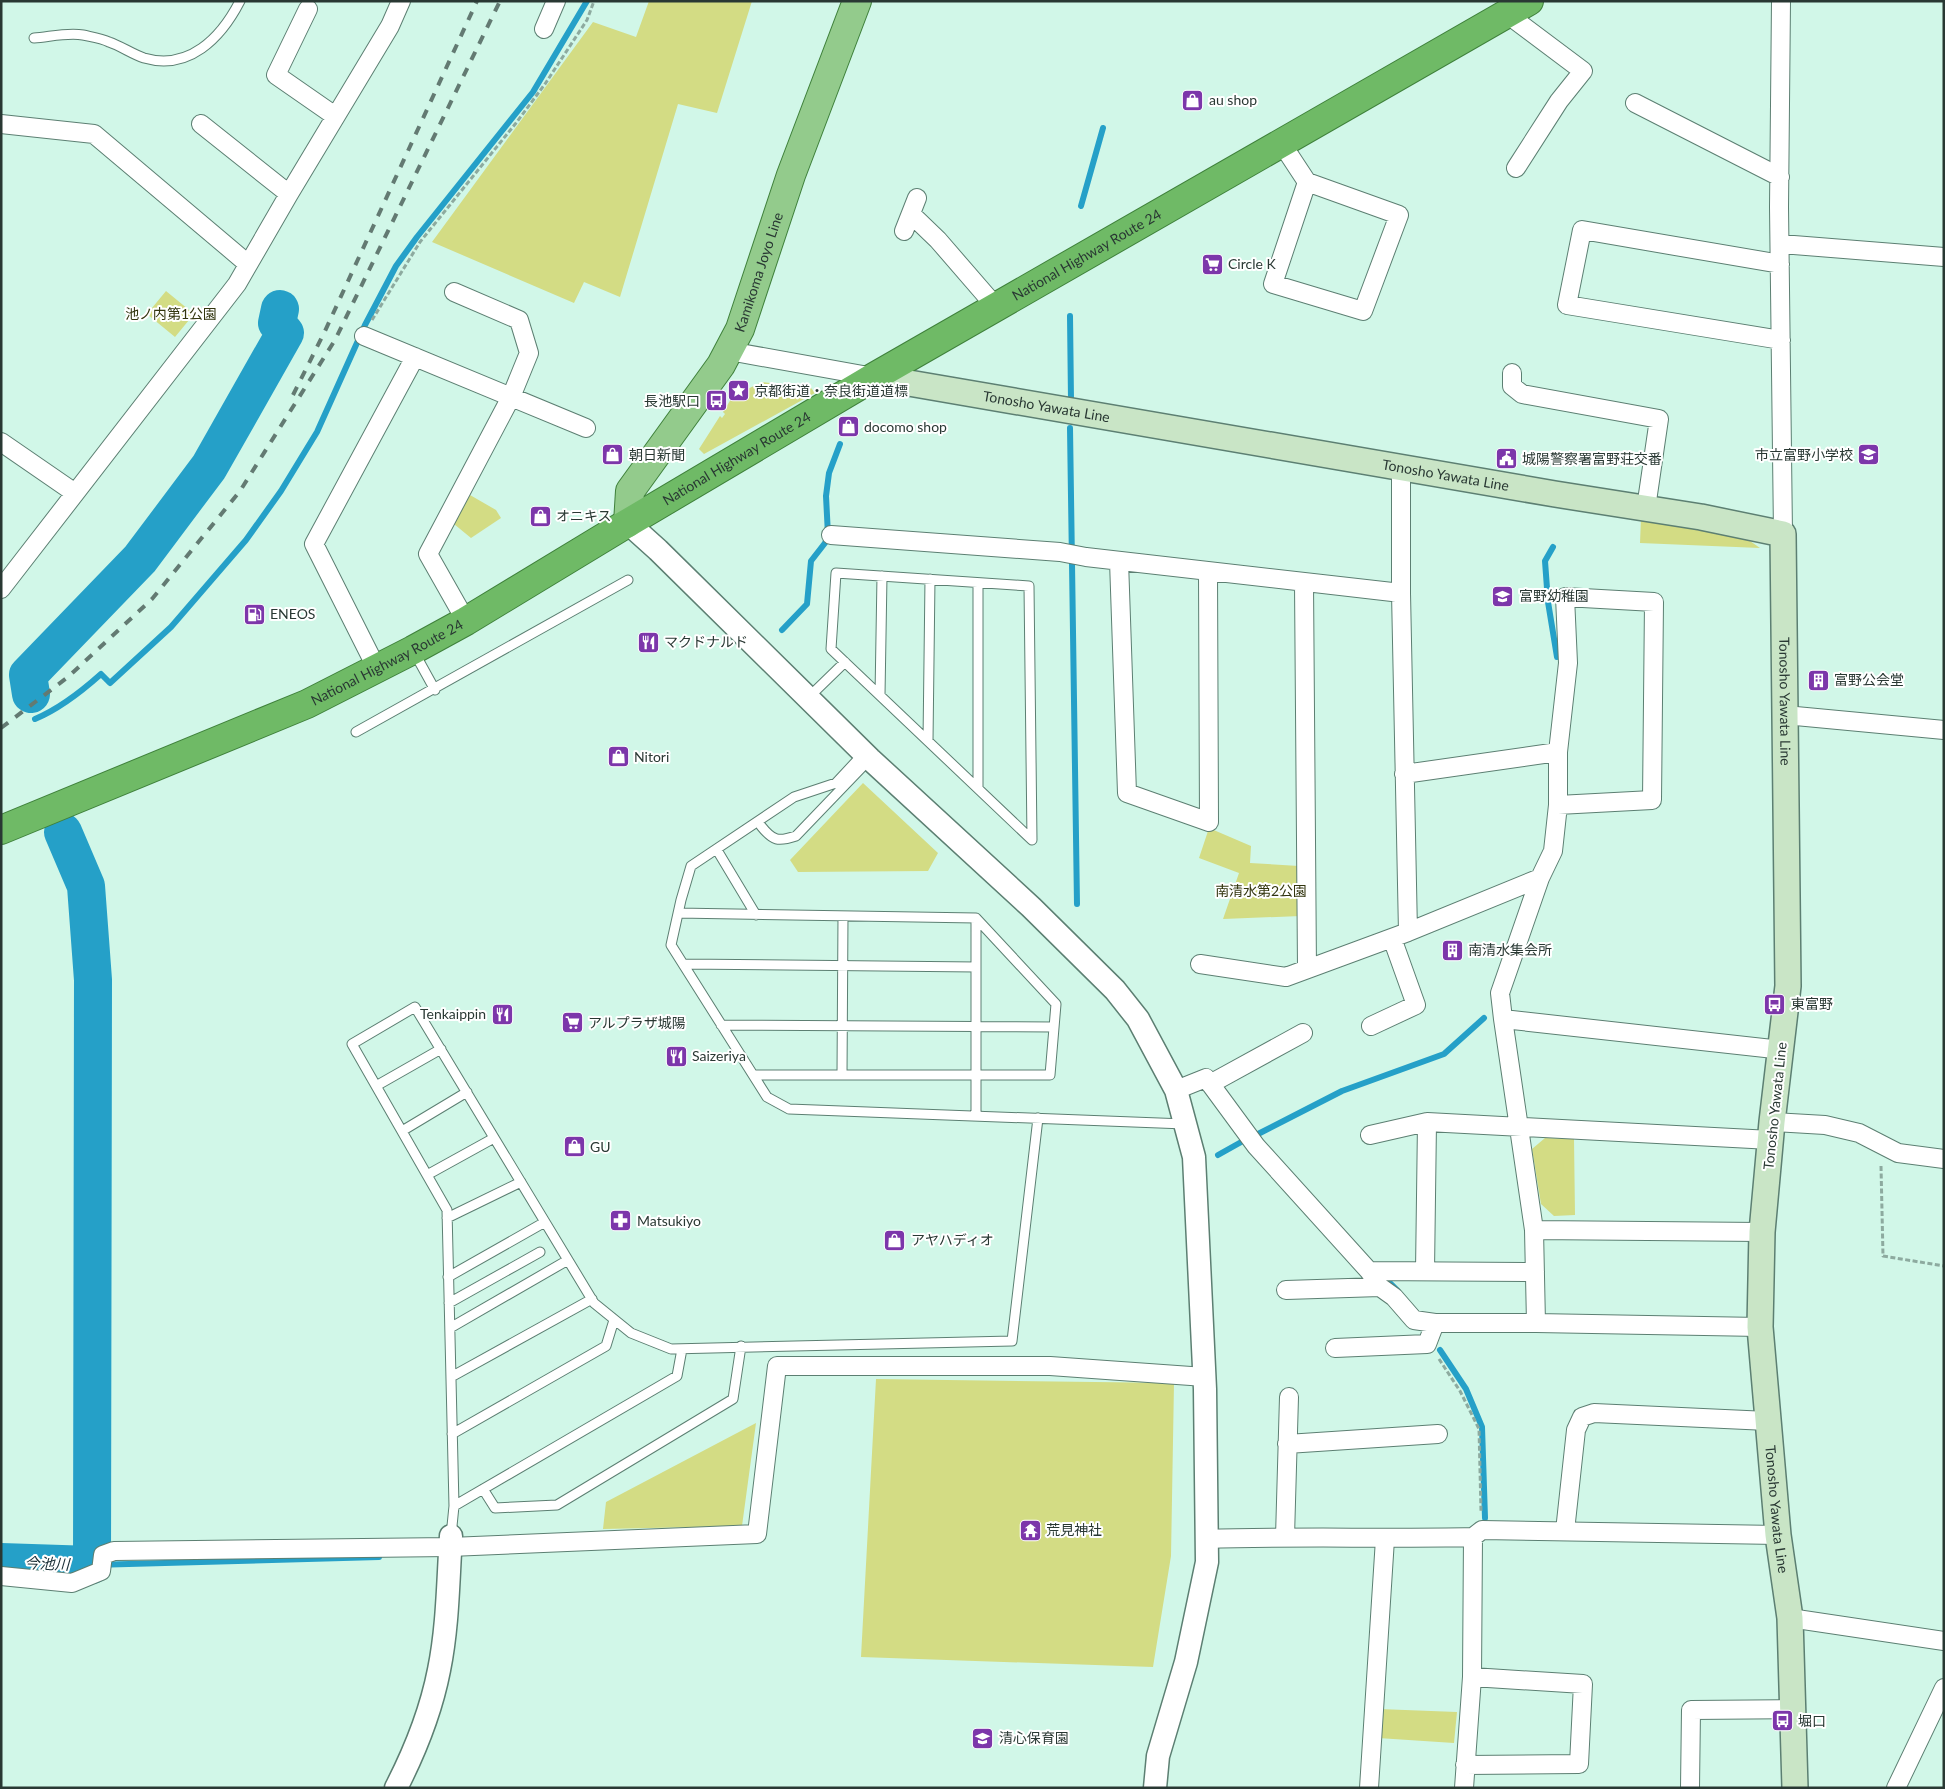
<svg xmlns="http://www.w3.org/2000/svg" width="1945" height="1789" font-family="Lato,'Noto Sans JP',sans-serif">
	<rect width="100%" height="100%" fill="#d1f7e8"/>
	<!-- green -->
	<path fill="#d3dc84" d="M649 1H752L717 113 678 104 620 297 584 282 574 303 432 242 593 22 636 37Z
		M166 291 194 314 175 337 147 314Z
		M762 382 811 388 815 393 704 454 699 449 720 416 722 418 725 414 723 412 733 396Z
		M470 495 496 510 501 518 471 538 454 524Z
		M1641 518 1740 534 1760 548 1640 543Z
		M863 783 938 853 928 871 798 872 790 860Z
		M1209 828 1251 846 1250 863 1299 866 1301 916 1223 919 1239 873 1199 858Z
		M1545 1138 1574 1139 1575 1215 1554 1216 1541 1204 1532 1149Z
		M876 1379 1174 1383 1171 1556 1153 1667 861 1657Z
		M756 1423 742 1526 603 1529 606 1502Z
		M1379 1709 1457 1712 1454 1743 1378 1738Z"/>
	<!-- water -->
	<path fill="#25a0c8" d="M288 325 294 337 267 395 244 403Z"/>
	<g fill="none" stroke-linecap="round" stroke-linejoin="round">
		<!-- stream -->
		<path stroke="#25a0c8" stroke-width="6" d="M1081 206 1103 128
			M1070 316 1071 400
			M1070 428 1077 904
			M1553 547 1545 561 1548 602 1557 657
			M782 630 807 604 811 561 825 543 828 535 826 496 829 473 840 444
			M35 719C59 709 82 691 101 674L110 683 171 627 246 540 281 491 317 432 365 325 396 266 417 237 533 92 587 1
			M1256 1135 1342 1091 1444 1054 1484 1018
			M1218 1155 1243 1141
			M1387 1280 1397 1290
			M1440 1350 1466 1389 1482 1427 1485 1518
			M92 1565 379 1557"/>
		<!-- river -->
		<path stroke="#25a0c8" stroke-width="38" d="M31 694 28 675 140 559 209 467 285 333 277 323 280 309
			M1 1562 92 1565 93 980 86 886 63 832"/>
		<defs>
			<path id="service" d="M34 38C49 37 68 32 83 35 92 37 101 38 109 42 121 46 132 54 144 58 189 71 221 38 240 1
				M836 573 1029 586 1032 840 831 649Z
				M414 652 435 690
				M880 695 882 576
				M809 697 845 662
				M356 732 628 580
				M928 741 930 579
				M864 753 836 783 794 797 691 866 681 900 671 945 767 1097 789 1109 1185 1124
				M978 788V583
				M761 826C773 841 778 842 796 836L870 759
				M717 850 756 915
				M678 913 976 918V1116
				M683 964 976 967
				M721 1025 1054 1027
				M753 1075H1050L1056 1004 976 918
				M842 1075 843 916
				M376 1086 441 1049
				M402 1131 467 1092
				M427 1175 494 1138
				M447 1218 521 1182
				M448 1277 545 1222
				M449 1303 540 1252
				M450 1328 568 1260
				M451 1377 592 1299
				M452 1434 606 1346 614 1320
				M483 1489 495 1508 557 1505 733 1399 741 1346
				M454 1506 677 1376 682 1349
				M451 1536 454 1506 447 1210 352 1044 415 1007 594 1303 631 1333 671 1349 1012 1341 1038 1118"/>
			<path id="minor" d="M1781 1 1779 207 1783 534
				M308 9 276 75 335 116
				M1507 14 1583 71 1559 101 1516 168
				M544 29 556 1
				M1635 103 1780 177
				M1 124 94 134 248 264
				M201 124 289 194
				M1282 144 1307 182 1399 215 1363 311 1273 284 1307 182
				M911 214 938 240 996 307
				M904 231 917 198
				M1781 244 1944 257
				M1780 264 1582 230 1567 305 1781 340
				M454 292 519 320 529 353 511 397 428 554 466 621
				M364 336 586 428
				M729 351 874 377
				M1512 373V386L1522 394 1659 419 1646 508
				M1 442 75 493
				M1401 468V593L1408 932
				M831 535 1060 552 1086 557 1401 593
				M1119 561 1127 793 1209 822 1208 572
				M1304 583 1307 969
				M1 589 237 284 289 194 390 26 401 1
				M377 669 314 544 415 357
				M1785 715 1944 730
				M1404 774 1558 752
				M1200 964 1286 977 1408 932 1540 878
				M1503 1019 1782 1050
				M1371 1026 1416 1005 1392 938
				M1210 1084 1303 1033
				M1176 1090 1206 1078 1256 1146 1369 1271 1380 1287 1394 1297 1414 1320 1435 1323H1536L1760 1327
				M1772 1122 1825 1125 1859 1133 1898 1153 1944 1159
				M1370 1135 1427 1122 1771 1140
				M1534 1230 1762 1232
				M1369 1271 1535 1272
				M1425 1271 1427 1122
				M1286 1290 1380 1287
				M1536 1323 1534 1230 1503 1019 1500 993 1540 878 1553 851 1558 805V752L1568 663 1565 597 1654 602 1652 800 1558 805
				M1335 1348 1427 1344 1435 1323
				M1287 1444 1438 1434
				M1565 1531 1576 1430 1582 1417 1594 1413 1768 1421
				M1285 1537 1289 1397
				M1207 1539C1295 1536 1384 1539 1473 1537L1482 1530 1778 1535
				M1 1576 72 1583 101 1571 103 1555 114 1551 450 1547 757 1534 777 1366H1050L1205 1377
				M1790 1618 1944 1641
				M1465 1765 1579 1764 1583 1684 1472 1677
				M1369 1788 1385 1539
				M1464 1788 1472 1677 1473 1537
				M1690 1788 1691 1710 1793 1709
				M1896 1788 1944 1688"/>
			<path id="tertiary" d="M628 523 658 550 870 759 1031 907 1115 990 1138 1019 1176 1090 1194 1157 1205 1389 1207 1562 1186 1662 1158 1756 1155 1788
				M396 1788C415 1751 431 1711 439 1670 448 1626 448 1580 451 1536"/>
			<g id="secondary">
				<path id="s1" d="M874 377 1555 494 1701 517 1783 534 1788 986 1772 1122 1762 1232 1760 1327 1778 1535 1790 1618 1795 1788"/>
			</g>
			<g id="primary">
				<path id="s2" d="M628 523 630 491 721 365 740 329 791 175 857 1"/>
			</g>
			<g id="trunk">
				<path id="s3" d="M1 830 307 704 413 650 466 621 621 527 874 377 1529 1"/>
			</g>
		</defs>
		<!-- service casing -->
		<use href="#service" stroke="#5c7f72" stroke-width="11"/>
		<!-- minor casing -->
		<use href="#minor" stroke="#5c7f72" stroke-width="20"/>
		<!-- tertiary casing -->
		<use href="#tertiary" stroke="#5c7f72" stroke-width="25"/>
		<!-- secondary casing -->
		<use href="#secondary" stroke="#5c7f72" stroke-width="28"/>
		<!-- primary casing -->
		<use href="#primary" stroke="#3f813b" stroke-width="30"/>
		<!-- trunk casing -->
		<use href="#trunk" stroke="#3f813b" stroke-width="30"/>
		<!-- path -->
		<path stroke="#8daa9f" stroke-width="3" stroke-dasharray="5 2.5" stroke-linecap="butt" d="M372 320 420 242 516 123 545 84 587 20 594 1
			M1881 1166 1883 1256 1944 1266
			M1439 1359 1460 1391 1479 1429 1481 1511"/>
		<!-- service -->
		<use href="#service" stroke="#fff" stroke-width="9"/>
		<!-- minor -->
		<use href="#minor" stroke="#fff" stroke-width="18"/>
		<!-- tertiary -->
		<use href="#tertiary" stroke="#fff" stroke-width="22"/>
		<!-- secondary -->
		<use href="#secondary" stroke="#c9e5c6" stroke-width="25"/>
		<!-- primary -->
		<use href="#primary" stroke="#93cb8c" stroke-width="28"/>
		<!-- trunk -->
		<use href="#trunk" stroke="#6fba66" stroke-width="28"/>
		<!-- rail -->
		<path stroke="#637a72" stroke-width="4" stroke-dasharray="9 9" stroke-linecap="butt" d="M293 395 325 331 477 1
			M1 728 68 677 152 599 240 491 335 340 500 1"/>
	</g>
	<!-- icons -->
	<defs>
		<symbol id="shop-square" viewBox="-11 -11 22 22"><rect x="-9" y="-9" width="18" height="18" rx="4" fill="#7c36aa" stroke="#fff"/><path d="M-5-2.5h2.3a2.7 3.5 0 0 1 5.4 0H5L5.5 6h-11ZM-1.5-2.5h3a1.5 2.3 0 0 0-3 0Z" fill="#fff"/></symbol>
		<symbol id="supermarket-square" viewBox="-11 -11 22 22"><rect x="-9" y="-9" width="18" height="18" rx="4" fill="#7c36aa" stroke="#fff"/><path d="M-6-5.5h2.5l.6 2H6L4.5 2H-2.5L-4.4-4H-6ZM-1.5 3.2a1.3 1.3 0 1 0 .1 0ZM3 3.2a1.3 1.3 0 1 0 .1 0Z" fill="#fff"/></symbol>
		<symbol id="sight-square" viewBox="-11 -11 22 22"><rect x="-9" y="-9" width="18" height="18" rx="4" fill="#7c36aa" stroke="#fff"/><path d="M0-6L1.8-2.2L6-1.7L2.9 1.2L3.7 5.4L0 3.3L-3.7 5.4L-2.9 1.2L-6-1.7L-1.8-2.2Z" fill="#fff"/></symbol>
		<symbol id="bus-square" viewBox="-11 -11 22 22"><rect x="-9" y="-9" width="18" height="18" rx="4" fill="#7c36aa" stroke="#fff"/><path d="M-5-6H5V4H4V6H2V4H-2V6H-4V4H-5ZM-3.5-4V0h7V-4ZM-3.5 1.2v1.5H-2V1.2ZM2 1.2v1.5H3.5V1.2Z" fill="#fff"/></symbol>
		<symbol id="school-square" viewBox="-11 -11 22 22"><rect x="-9" y="-9" width="18" height="18" rx="4" fill="#7c36aa" stroke="#fff"/><path d="M0-5L7-2L0 1L-7-2ZM-4 1L0 2.5L4 1V4Q0 6-4 4Z" fill="#fff"/></symbol>
		<symbol id="civic-square" viewBox="-11 -11 22 22"><rect x="-9" y="-9" width="18" height="18" rx="4" fill="#7c36aa" stroke="#fff"/><path d="M-.6-6.5H3V-4.5H.6V-3L4-1V1h2V6H-6V1h2V-1L-.6-3ZM-1.2 2.5V6h2.4V2.5Z" fill="#fff"/></symbol>
		<symbol id="fuel-square" viewBox="-11 -11 22 22"><rect x="-9" y="-9" width="18" height="18" rx="4" fill="#7c36aa" stroke="#fff"/><path d="M-5.5-6h7V0h2V4h1.3V-2.5L3-4.5l.8-.8L6-3V5H2.5V1h-1V6h-7ZM-4.2-4.7v3.2H.2V-4.7Z" fill="#fff"/></symbol>
		<symbol id="restaurant-square" viewBox="-11 -11 22 22"><rect x="-9" y="-9" width="18" height="18" rx="4" fill="#7c36aa" stroke="#fff"/><path d="M-5-6h1v4h1v-4h1v4h1v-4h1v5L-1.5 .5V6h-2V.5L-5-1ZM5-6V6H3V1.5H1.5Q1.5-4 5-6Z" fill="#fff"/></symbol>
		<symbol id="building-square" viewBox="-11 -11 22 22"><rect x="-9" y="-9" width="18" height="18" rx="4" fill="#7c36aa" stroke="#fff"/><path d="M-4-6H4V6H1V3H-1V6H-4ZM-2.5-4.3h1.7v1.8h-1.7ZM.8-4.3h1.7v1.8H.8ZM-2.5-1h1.7V.8h-1.7ZM.8-1h1.7V.8H.8Z" fill="#fff"/></symbol>
		<symbol id="pharmacy-square" viewBox="-11 -11 22 22"><rect x="-9" y="-9" width="18" height="18" rx="4" fill="#7c36aa" stroke="#fff"/><path d="M-2-6h4v4h4v4h-4v4h-4v-4h-4v-4h4Z" fill="#fff"/></symbol>
		<symbol id="temple-square" viewBox="-11 -11 22 22"><rect x="-9" y="-9" width="18" height="18" rx="4" fill="#7c36aa" stroke="#fff"/><path d="M0-6L5-2H3V0L6.5 2.5H4V6H1.5V3h-3V6H-4V2.5H-6.5L-3 0V-2H-5Z" fill="#fff"/></symbol>
	</defs>
	<g fill-rule="evenodd">
		<use href="#shop-square" x="1180" y="88" width="25" height="25"/>
		<use href="#supermarket-square" x="1200" y="252" width="25" height="25"/>
		<use href="#sight-square" x="726" y="378" width="25" height="25"/>
		<use href="#bus-square" x="704" y="388" width="25" height="25"/>
		<use href="#shop-square" x="836" y="414" width="25" height="25"/>
		<use href="#shop-square" x="600" y="442" width="25" height="25"/>
		<use href="#school-square" x="1856" y="442" width="25" height="25"/>
		<use href="#civic-square" x="1494" y="446" width="25" height="25"/>
		<use href="#shop-square" x="528" y="504" width="25" height="25"/>
		<use href="#school-square" x="1490" y="584" width="25" height="25"/>
		<use href="#fuel-square" x="242" y="602" width="25" height="25"/>
		<use href="#restaurant-square" x="636" y="630" width="25" height="25"/>
		<use href="#building-square" x="1806" y="668" width="25" height="25"/>
		<use href="#shop-square" x="606" y="744" width="25" height="25"/>
		<use href="#building-square" x="1440" y="938" width="25" height="25"/>
		<use href="#bus-square" x="1762" y="992" width="25" height="25"/>
		<use href="#restaurant-square" x="490" y="1002" width="25" height="25"/>
		<use href="#supermarket-square" x="560" y="1010" width="25" height="25"/>
		<use href="#restaurant-square" x="664" y="1044" width="25" height="25"/>
		<use href="#shop-square" x="562" y="1134" width="25" height="25"/>
		<use href="#pharmacy-square" x="608" y="1208" width="25" height="25"/>
		<use href="#shop-square" x="882" y="1228" width="25" height="25"/>
		<use href="#temple-square" x="1018" y="1518" width="25" height="25"/>
		<use href="#bus-square" x="1770" y="1708" width="25" height="25"/>
		<use href="#school-square" x="970" y="1726" width="25" height="25"/>
	</g>
	<g text-anchor="middle" stroke-width="4" stroke-linejoin="round" paint-order="stroke">
		<!-- poi labels -->
		<g font-size="14" fill="#293833" stroke="#fff" text-anchor="start">
			<text x="1209" y="105">au shop</text>
			<text x="1228" y="269">Circle K</text>
			<text x="754" y="396">京都街道・奈良街道道標</text>
			<text x="700" y="406" text-anchor="end">長池駅口</text>
			<text x="864" y="432">docomo shop</text>
			<text x="629" y="460">朝日新聞</text>
			<text x="1853" y="460" text-anchor="end">市立富野小学校</text>
			<text x="1522" y="464">城陽警察署富野荘交番</text>
			<text x="556" y="521">オニキス</text>
			<text x="1519" y="601">富野幼稚園</text>
			<text x="270" y="619">ENEOS</text>
			<text x="664" y="647">マクドナルド</text>
			<text x="1834" y="685">富野公会堂</text>
			<text x="634" y="762">Nitori</text>
			<text x="1468" y="955">南清水集会所</text>
			<text x="1791" y="1009">東富野</text>
			<text x="486" y="1019" text-anchor="end">Tenkaippin</text>
			<text x="588" y="1028">アルプラザ城陽</text>
			<text x="692" y="1061">Saizeriya</text>
			<text x="590" y="1152">GU</text>
			<text x="637" y="1226">Matsukiyo</text>
			<text x="911" y="1245">アヤハディオ</text>
			<text x="1046" y="1535">荒見神社</text>
			<text x="1798" y="1726">堀口</text>
			<text x="999" y="1743">清心保育園</text>
		</g>
		<!-- street labels -->
		<g font-size="14" fill="#293833" stroke="#fff">
			<text dy="5" stroke="none"><textPath href="#s3" startOffset="1231">National Highway Route 24</textPath></text>
			<text dy="5" stroke="none"><textPath href="#s2" startOffset="288">Kamikoma Joyo Line</textPath></text>
			<text dy="5" stroke="none"><textPath href="#s1" startOffset="175">Tonosho Yawata Line</textPath></text>
			<text dy="5" stroke="none"><textPath href="#s3" startOffset="826">National Highway Route 24</textPath></text>
			<text dy="5" stroke="none"><textPath href="#s1" startOffset="580">Tonosho Yawata Line</textPath></text>
			<text dy="5" stroke="none"><textPath href="#s3" startOffset="421">National Highway Route 24</textPath></text>
			<text dy="5" stroke="none"><textPath href="#s1" startOffset="1090">Tonosho Yawata Line</textPath></text>
			<text transform="translate(1775 1106) rotate(-84)" y="5">Tonosho Yawata Line</text>
			<text dy="5" stroke="none"><textPath href="#s1" startOffset="1900">Tonosho Yawata Line</textPath></text>
		</g>
		<!-- park labels -->
		<g font-size="14" fill="#32350e" stroke="#fff">
			<text x="171" y="319">池ノ内第1公園</text>
			<text x="1261" y="896">南清水第2公園</text>
		</g>
		<!-- water labels -->
		<g font-size="15" font-style="italic" fill="#1a2e36" stroke="#fff">
			<text transform="translate(47 1564) rotate(2)" y="5">今池川</text>
		</g>
	</g>
	<!-- border -->
	<rect width="1945" height="1789" fill="none" stroke="#293833" stroke-width="5"/>
</svg>
